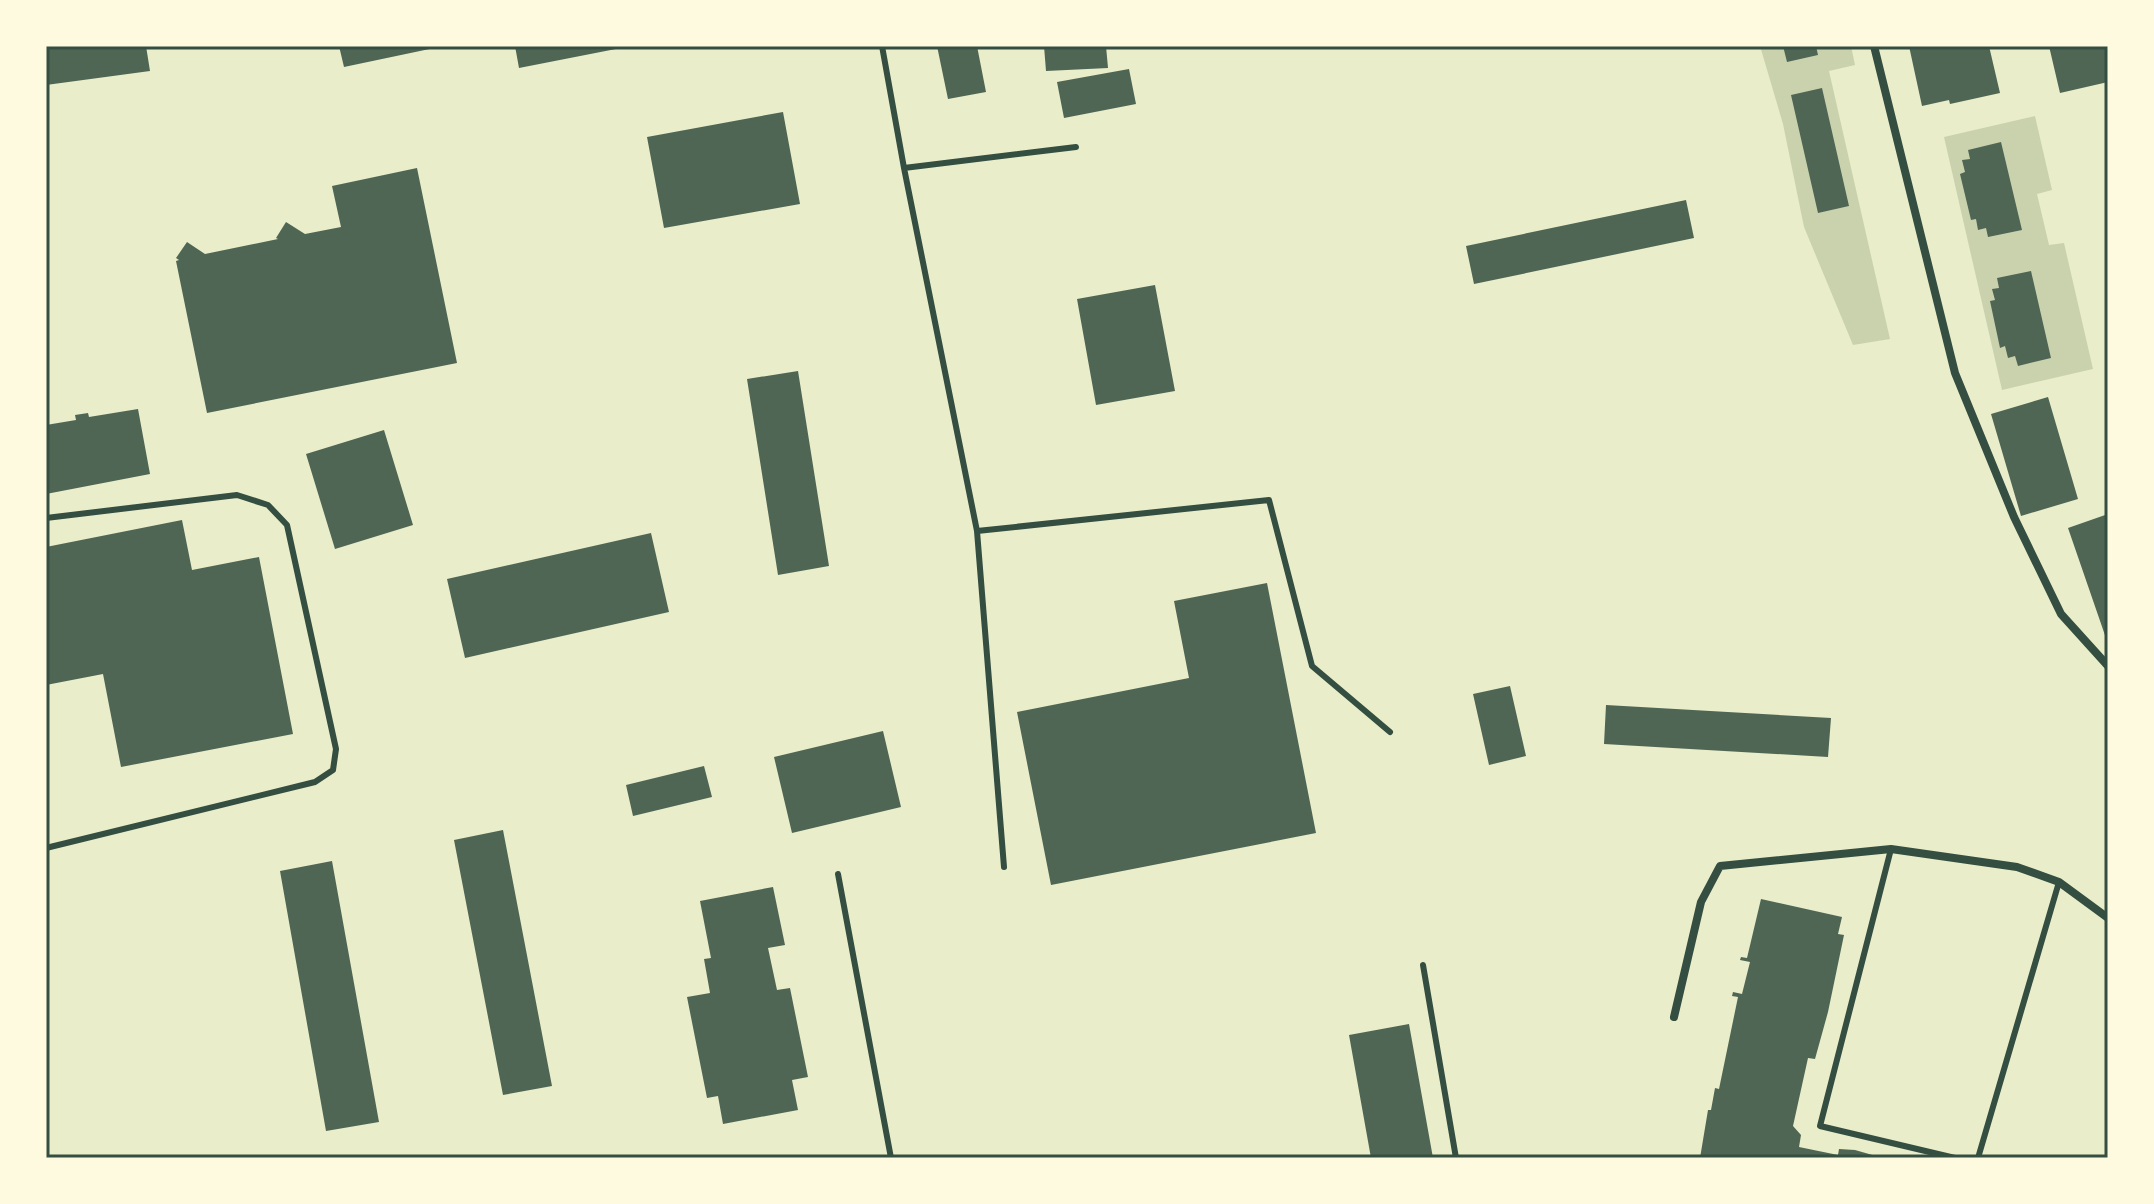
<svg xmlns="http://www.w3.org/2000/svg" width="2154" height="1204" font-family="Mulish,sans-serif">
	<rect width="100%" height="100%" fill="#e9edc9"/>
	<!-- green -->
	<path fill="#cad2ad" d="M1760 46H1851L1855 65 1829 71 1890 339 1853 345 1804 227 1783 124Z
		M2035 116 2052 190 2037 194 2049 245 2064 243 2093 369 2002 390 1944 137Z"/>
	<!-- building -->
	<path fill="#4f6655" d="M46 46H146L150 71 46 85Z
		M339 46H439V47L344 67Z
		M515 46H626V47L519 68Z
		M937 46H977L986 92 948 99Z
		M1044 46H1106L1108 68 1046 71Z
		M1783 46H1816L1818 55 1787 62Z
		M1909 46H1989L2000 93 1950 104 1949 100 1922 106Z
		M2049 46H2108V82L2060 93Z
		M1129 69 1136 104 1064 118 1057 82Z
		M1822 88 1849 206 1818 213 1791 95Z
		M783 112 800 204 664 228 647 137Z
		M2001 142 2022 230 1988 237 1986 228 1978 230 1976 219 1971 220 1960 174 1965 172 1962 160 1970 159 1968 150Z
		M417 168 457 363 207 413 176 261 179 260 176 258 187 242 205 254 278 239 276 238 286 222 305 234 341 227 332 186Z
		M1686 200 1694 238 1474 284 1466 246Z
		M2031 271 2051 358 2018 366 2015 356 2008 358 2005 346 2000 348 1990 301 1995 300 1992 289 1999 288 1997 278Z
		M1155 285 1175 391 1096 405 1077 299Z
		M798 371 829 566 778 575 747 379Z
		M2048 397 2078 499 2021 516 1991 414Z
		M138 409 150 474 46 494V425L76 420 75 415 88 413 89 417Z
		M384 430 413 525 335 549 306 454Z
		M2108 514V644L2068 528Z
		M182 520 192 570 259 557 293 734 121 767 103 674 46 685V547Z
		M651 533 669 612 465 658 447 579Z
		M1267 583 1316 833 1051 885 1017 712 1189 678 1174 601Z
		M1510 686 1526 756 1489 765 1473 694Z
		M1606 705 1831 718 1828 757 1604 744Z
		M883 731 901 807 792 833 774 757Z
		M704 766 712 797 633 816 626 785Z
		M503 830 552 1086 503 1095 454 840Z
		M332 861 379 1122 326 1131 280 871Z
		M773 887 785 945 768 948 777 990 790 988 808 1077 792 1080 798 1110 723 1124 718 1096 707 1098 687 997 710 993 704 959 711 958 700 901Z
		M1761 899 1842 917 1838 934 1844 935 1828 1012 1815 1059 1808 1058 1793 1126 1801 1135 1799 1147 1838 1155 1839 1149 1855 1150 1883 1158H1700L1708 1110H1711L1715 1088 1719 1089 1738 997 1732 996 1733 992 1742 994 1750 962 1740 960 1741 957 1747 958Z
		M1409 1024 1433 1158H1371L1349 1035Z"/>
	<g fill="none" stroke-linecap="round" stroke-linejoin="round">
		<!-- service -->
		<path stroke="#344e41" stroke-width="6" d="M882 46 904 168 977 531 1004 867
			M904 168 1076 147
			M46 518 237 495 268 505 287 525 336 749 333 770 315 782 46 848
			M977 531 1269 500 1312 666 1390 732
			M1891 849 1820 1126 1955 1158
			M838 874 891 1158
			M1423 965 1456 1158
			M1978 1158 2059 882"/>
		<!-- minor -->
		<path stroke="#344e41" stroke-width="8" d="M1874 46 1955 373 2014 517 2061 614 2108 666
			M1674 1017 1701 902 1720 866 1891 849 2017 867 2059 882 2108 918"/>
	</g>
	<!-- border -->
	<rect width="2154" height="1204" fill="none" stroke="#fefae0" stroke-width="96"/>
	<rect x="48" y="48" width="2058" height="1108" fill="none" stroke="#344e41" stroke-width="3"/>
</svg>
